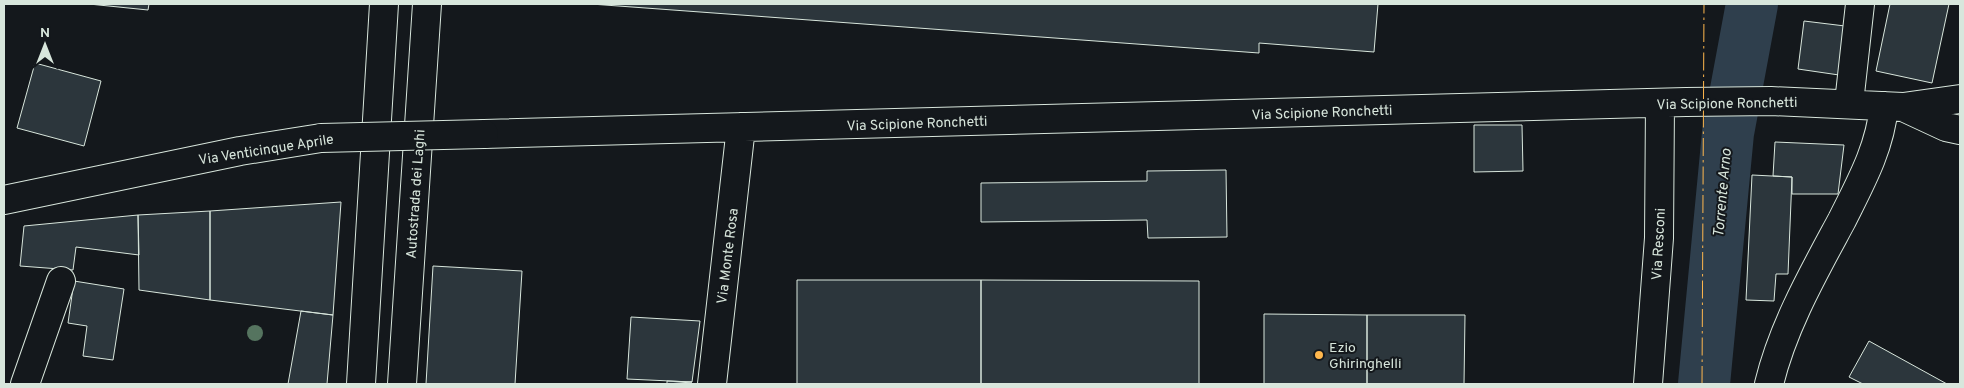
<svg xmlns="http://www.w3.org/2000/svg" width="1964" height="388" font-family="Overpass,sans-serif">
	<rect width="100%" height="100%" fill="#14181c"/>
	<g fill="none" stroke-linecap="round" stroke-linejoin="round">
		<!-- river -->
		<path stroke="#2f3f4d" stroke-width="52" d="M1704 384 1728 133 1752 4"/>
	</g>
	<!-- building -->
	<path fill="#2c363c" stroke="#d8e6dc" d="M89 4H149L148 10Z
		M591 4H1378L1374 52 1259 43V53Z
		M1890 4H1949L1932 83 1876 71Z
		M1804 21 1845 26 1839 75 1798 69Z
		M35 63 101 81 84 146 17 128Z
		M1474 125H1522L1523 171 1474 172Z
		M1775 142 1844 145 1838 194H1792V177L1773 176Z
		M1226 170 1227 237 1148 238 1147 220 981 222V183L1147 181V171Z
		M1752 175 1792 177 1788 274H1776L1774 301 1746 300Z
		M341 202 333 315 210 300V211Z
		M210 211V300L139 290 138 215Z
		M138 215 139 255 76 247 73 270 20 266 24 226Z
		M433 266 522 271 515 384H426Z
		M797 280H981V384H797Z
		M981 280 1199 281V384H981Z
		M74 281 124 289 113 360 83 356 87 326 68 323Z
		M301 311 333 315 327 384H288Z
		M1264 314 1367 315V384H1264Z
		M1367 315H1465L1464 384H1367Z
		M631 317 700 321 692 382 627 379Z
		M1869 341 1947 384H1863L1849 377Z
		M667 381 692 382 667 384Z"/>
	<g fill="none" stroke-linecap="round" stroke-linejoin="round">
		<defs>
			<path id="minor" d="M1849 103 1860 4
				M1903 107 1946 127 1960 130
				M484 134 1686 102 1771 101 1903 107 1960 99
				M4 200 240 151 321 138
				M25 384 61 281
				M712 384 741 127
				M1648 384 1659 238 1660 103
				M1769 384C1783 326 1814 272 1842 220 1861 182 1880 148 1884 106"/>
			<path id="highway" d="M361 384 384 4
				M402 384 427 4"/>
		</defs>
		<!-- minor casing -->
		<use href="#minor" stroke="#d8e6dc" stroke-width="30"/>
		<!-- highway casing -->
		<use href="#highway" stroke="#d8e6dc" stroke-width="30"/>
		<!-- minor -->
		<use href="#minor" stroke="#14181c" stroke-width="28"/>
		<!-- highway -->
		<use href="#highway" stroke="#14181c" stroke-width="28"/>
		<defs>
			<path id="minor-bridge" d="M321 138 484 134"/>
		</defs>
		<!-- minor-bridge casing -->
		<use href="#minor-bridge" stroke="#d8e6dc" stroke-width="30" stroke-linecap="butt"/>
		<!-- minor-bridge -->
		<use href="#minor-bridge" stroke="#14181c" stroke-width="28"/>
		<!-- power -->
		<path stroke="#ffb74d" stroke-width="1" stroke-dasharray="18 4 2.5 4" stroke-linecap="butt" d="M1702 384 1704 4"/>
	</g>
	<!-- trees -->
	<circle fill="#55745f" cx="255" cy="333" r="8"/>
	<!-- markers -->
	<circle fill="#ffb74d" stroke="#14181c" stroke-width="2" cx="1319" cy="355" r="5"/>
	<g text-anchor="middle" stroke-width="4" stroke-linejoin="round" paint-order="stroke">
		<!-- street labels -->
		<g font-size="14" fill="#d8e6dc" stroke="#14181c">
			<text transform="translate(1727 103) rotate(-1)" y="5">Via Scipione Ronchetti</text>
			<text transform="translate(1322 112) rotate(-2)" y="5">Via Scipione Ronchetti</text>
			<text transform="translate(917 123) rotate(-2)" y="5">Via Scipione Ronchetti</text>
			<text transform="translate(266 149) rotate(-9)" y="5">Via Venticinque Aprile</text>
			<text transform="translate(415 194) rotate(-86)" y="5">Autostrada dei Laghi</text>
			<text transform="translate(1658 244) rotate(-87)" y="5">Via Resconi</text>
			<text transform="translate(727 256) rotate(-83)" y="5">Via Monte Rosa</text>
		</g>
		<!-- poi labels -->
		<g font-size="14" fill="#d8e6dc" stroke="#14181c" text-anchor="start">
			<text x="1329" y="352">Ezio<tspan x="1329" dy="16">Ghiringhelli</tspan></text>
		</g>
		<!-- water labels -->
		<g font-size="15" font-style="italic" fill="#d8e6dc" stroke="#14181c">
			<text transform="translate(1722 193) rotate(-85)" y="5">Torrente Arno</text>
		</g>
	</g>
	<!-- border -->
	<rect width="1964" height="388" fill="none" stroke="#d8e6dc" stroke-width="10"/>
	<!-- north arrow -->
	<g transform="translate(45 45)" stroke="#14181c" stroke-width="4" paint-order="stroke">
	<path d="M0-4L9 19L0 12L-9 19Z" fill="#d8e6dc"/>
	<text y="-8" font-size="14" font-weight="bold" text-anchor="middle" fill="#d8e6dc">N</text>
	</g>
</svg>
